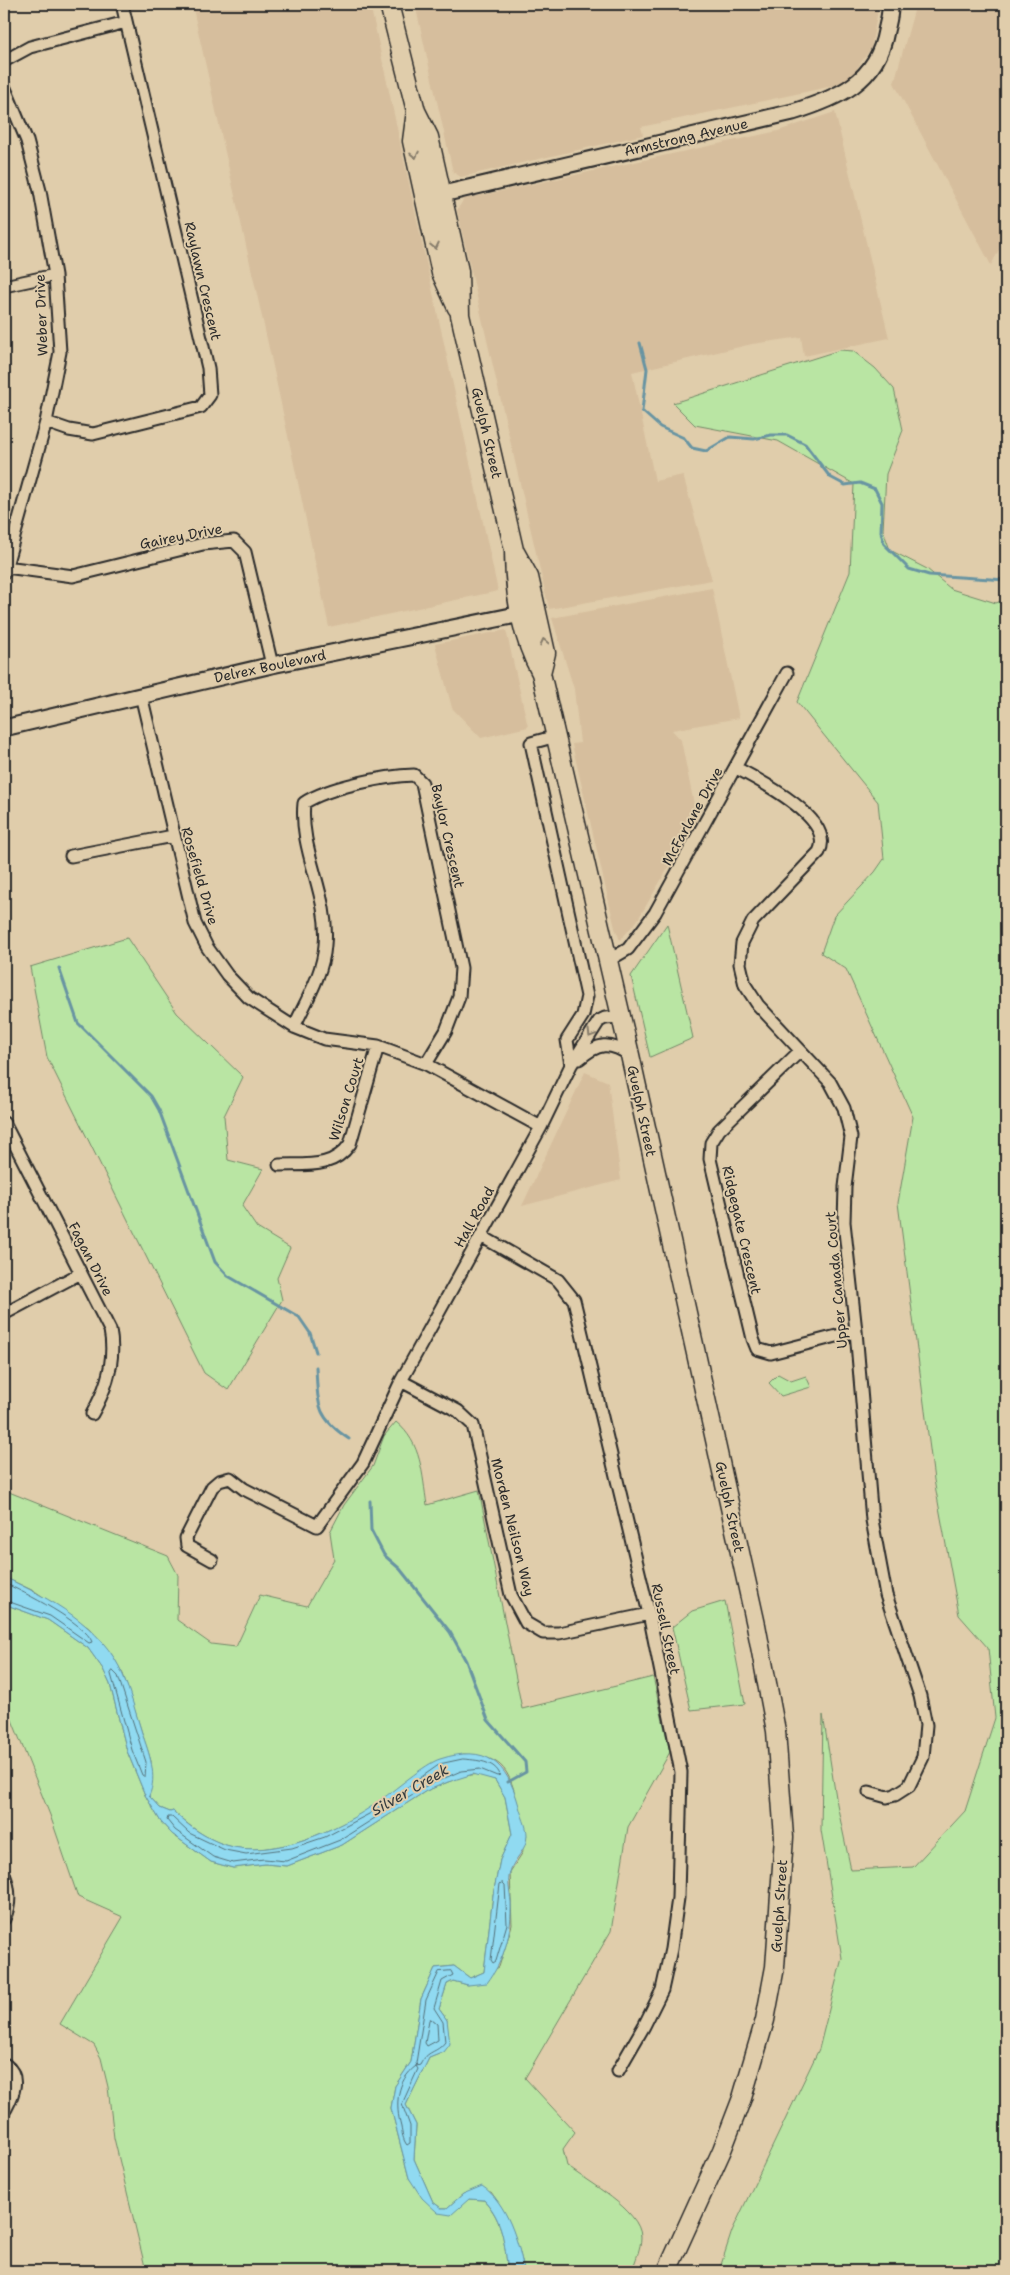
<svg xmlns="http://www.w3.org/2000/svg" width="1010" height="2275" font-family="'Shantell Sans',sans-serif">
	<rect width="100%" height="100%" fill="#e0cdab"/>
	<filter id="ink" filterUnits="userSpaceOnUse"><feTurbulence type="fractalNoise" baseFrequency=".02" numOctaves="2"/><feDisplacementMap in="SourceGraphic" scale="10" xChannelSelector="R" yChannelSelector="G"/><feConvolveMatrix kernelMatrix="1 2 1 2 8 2 1 2 1" color-interpolation-filters="sRGB"/></filter>
	<g filter="url(#ink)">
		<!-- built -->
		<path fill="#d6be9d" d="M192 4H370L498 591 329 627 271 357Z
			M415 4H879L871 48 847 83 641 127 643 135 461 177 453 172Z
			M913 4H1006V237L991 265 894 83 914 11Z
			M835 112 889 338 804 356 801 337 752 344 632 372 655 481 683 475 712 580 549 609 457 210 464 199 778 131Z
			M712 588 739 718 672 730 681 740 697 819 637 921 620 940 615 928 572 744 580 743 574 689 552 618Z
			M506 630 528 727 481 738 452 708 435 644Z
			M585 1072 608 1082 621 1180 522 1206Z"/>
		<!-- green -->
		<path fill="#b9e5a3" stroke="#728867" d="M840 350 853 351 875 368 894 389 903 430 886 474 883 530 890 550 927 569 951 589 996 603 1006 599V2271H719L732 2231 819 2049 842 1958 821 1830 823 1715 837 1804 851 1870 913 1867 965 1811 995 1718 988 1648 959 1615 934 1480 898 1203 913 1117 846 969 821 953 834 916 875 872 884 859 878 802 797 702 850 572 854 484 778 441 695 425 673 403Z
			M667 924 693 1038 650 1057 631 976Z
			M127 938 177 1013 243 1077 224 1116 228 1160 263 1169 242 1206 257 1228 290 1248 277 1278 282 1300 228 1390 204 1373 47 1057 30 967Z
			M778 1374 791 1381 806 1376 811 1387 781 1396 769 1383Z
			M396 1422C422 1443 422 1474 427 1505L479 1490 522 1709 653 1677 670 1752 628 1827 611 1931 525 2078 575 2132 563 2149 567 2166C587 2182 641 2210 641 2237 641 2248 635 2261 632 2271H524C519 2244 508 2214 491 2192L463 2194 447 2208H441L433 2202 414 2159 416 2125 406 2105 429 2058 444 2052 447 2020 439 2009 447 1984 453 1981 468 1985 499 1967 512 1925 510 1872 523 1852C520 1828 519 1775 496 1762 486 1756 475 1755 463 1754 404 1788 316 1853 246 1849 217 1847 193 1830 173 1811L170 1812 160 1808 149 1796 151 1761 123 1674 112 1655 89 1628 36 1592 4 1577V1490L168 1556 178 1575 177 1620 211 1644 236 1647 260 1595 307 1606 334 1559 330 1532 344 1505 373 1466 384 1436Z
			M725 1601 745 1704 691 1710 672 1627 692 1611Z
			M4 1604 48 1620 88 1648 103 1669 110 1684 127 1751 145 1795 161 1822 172 1834 211 1862 233 1868 265 1864 287 1866 342 1845 426 1791 463 1776 480 1774 495 1780 505 1797 512 1834 500 1860 493 1895 484 1972 470 1978 454 1966 435 1968 421 1999 411 2062 395 2086 391 2108 409 2178 438 2213 469 2199 484 2200C504 2222 504 2243 508 2271H146L114 2138 108 2087 101 2058 94 2045 60 2024 123 1917 78 1897 50 1815 4 1700Z"/>
		<!-- water -->
		<path fill="#90daf1" stroke="#6894a2" d="M4 1577C49 1598 103 1626 123 1675 131 1694 136 1714 142 1733 149 1753 158 1776 149 1796L160 1808 170 1812 173 1811C188 1826 205 1838 226 1845 273 1860 340 1829 378 1802 392 1792 426 1763 440 1759 486 1744 507 1762 519 1806 521 1815 527 1826 527 1835 527 1851 513 1859 510 1872 507 1881 510 1893 511 1902 512 1932 505 1959 487 1983L468 1985 453 1981 447 1984 439 2009 447 2020 450 2044 444 2052 429 2058 406 2105 416 2125 414 2159 433 2202 441 2208H447L463 2194 482 2186C507 2202 519 2243 524 2271H508C504 2244 504 2221 484 2200L469 2199 451 2215 438 2213 422 2198 409 2178 391 2108 395 2086 411 2062 421 1999 435 1968 454 1966 470 1978 484 1972 493 1895 500 1860 512 1834 505 1797 495 1780 473 1774 448 1782 426 1791 342 1845 287 1866 265 1864 233 1868 211 1862 172 1834 161 1822 145 1795 127 1751 110 1684 103 1669 88 1648 48 1620 4 1604Z"/>
		<g fill="none" stroke-linecap="round" stroke-linejoin="round">
			<!-- shore -->
			<path stroke="#53717a" stroke-width="1" d="M4 1583C22 1591 87 1624 92 1642L89 1643 50 1616 4 1600
				M113 1671 118 1676 146 1762 145 1777 142 1775 132 1750 111 1674Z
				M463 1759C476 1760 495 1761 500 1775L497 1776 480 1769 461 1771 424 1787 340 1840 286 1861 264 1859 233 1863 213 1857 175 1830 167 1820 168 1817H172L189 1833 225 1850 246 1854 292 1848 325 1837 369 1814 440 1764Z
				M503 1883 505 1885 507 1924 496 1961 493 1963 491 1960 500 1884Z
				M451 1971 453 1975 442 1981 434 2008 443 2022 445 2042C436 2054 428 2049 420 2065L417 2066 416 2063 426 2000 439 1972Z
				M431 2019 437 2024 438 2040 427 2046 425 2043 429 2020Z
				M416 2066 418 2069 402 2104 410 2126V2143L407 2145C403 2140 402 2133 401 2127 395 2105 396 2081 416 2066Z"/>
			<!-- stream -->
			<path stroke="#6894a2" stroke-width="3" d="M640 343 647 369 642 411 660 427 684 438 692 448 706 451 730 437 754 439 771 435H787L805 444 830 477 845 485 860 483 875 489 882 503 881 532 884 544 909 569 929 575 1006 580
				M59 968 78 1023 151 1096 159 1110 215 1262 228 1276 299 1317 310 1333 316 1352
				M316 1367C318 1405 316 1417 349 1439
				M370 1501 371 1530 384 1555 400 1569 450 1632 466 1661 488 1720 525 1762 526 1772 508 1782"/>
			<defs>
				<path id="street" d="M4 61 30 47 126 22
					M4 86 27 141 40 191 55 275 60 352 46 422 4 573
					M4 286 55 275
					M46 422 69 430 93 434 201 407 210 395 208 368 122 4
					M6 567 73 576 203 544 234 541 245 552 272 665
					M141 695 195 923 207 947 227 975 249 998 294 1027 324 1039 378 1046 426 1064 541 1127
					M556 736 531 743 587 996 583 1015 567 1040 571 1065
					M736 768C759 780 836 819 819 852L753 921 742 943 740 964 745 985 758 1005 830 1082 844 1108 851 1137 845 1187 844 1222 856 1331 872 1520 886 1595 920 1696 926 1725 923 1757 909 1786 895 1795 887 1797 869 1792
					M71 856 173 836
					M609 960 628 949 655 913 787 673
					M294 1027C306 1001 323 974 325 945 330 896 299 851 304 803 328 787 385 776 414 775L422 783 461 968 459 997 446 1031 426 1064
					M800 1051 719 1130 711 1143 710 1159 753 1339 757 1349 771 1353 856 1331
					M579 1059C598 1043 609 1041 630 1055
					M4 1123 110 1330C116 1360 107 1388 92 1414
					M279 1165C306 1164 333 1169 350 1144L378 1046
					M481 1236 558 1280 574 1300 649 1614 681 1772 678 1898 671 1949 662 1990 644 2026 618 2071
					M4 1314 81 1273
					M401 1381 458 1411 473 1425 511 1595 526 1623 543 1633H559L649 1614
					M212 1560 187 1546 186 1538 212 1487 219 1481 230 1478 244 1489 317 1526 363 1463 401 1381 541 1127 571 1065 599 1021 605 1018 621 1017
					M4 1874C10 1889 11 1904 4 1919"/>
				<path id="secondary" d="M430 197 793 112C838 98 877 82 886 31 888 22 891 13 890 4
					M4 728 272 665 531 612
					M4 2066C19 2077 11 2095 4 2108"/>
				<path id="primary" d="M389 4 416 111 429 137 459 271 460 315 514 550 529 577 546 653 541 673
					M416 111 412 141 441 273 457 308
					M514 550C514 591 521 636 541 673L630 1055 756 1625 776 1731 784 1837 775 1967 765 2020 742 2098 722 2150 667 2271"/>
			</defs>
			<!-- street casing -->
			<use href="#street" stroke="#2b2b2b" stroke-width="15"/>
			<!-- secondary casing -->
			<use href="#secondary" stroke="#2b2b2b" stroke-width="19"/>
			<!-- primary casing -->
			<use href="#primary" stroke="#2b2b2b" stroke-width="21"/>
			<!-- street -->
			<use href="#street" stroke="#e0cdab" stroke-width="11"/>
			<!-- secondary -->
			<use href="#secondary" stroke="#e0cdab" stroke-width="15"/>
			<!-- primary -->
			<use href="#primary" stroke="#e0cdab" stroke-width="18"/>
		</g>
		<!-- one-way arrows -->
		<defs><path id="oneway-chevron" d="M-2-3.5L2.5 0L-2 3.5" fill="none" stroke-width="1.6" stroke-linecap="round" stroke-linejoin="round" transform="scale(1.25)"/></defs>
		<g stroke="#867c6b">
			<use href="#oneway-chevron" transform="translate(415 155) rotate(78)"/>
			<use href="#oneway-chevron" transform="translate(435 246) rotate(77)"/>
			<use href="#oneway-chevron" transform="translate(544 642) rotate(-103)"/>
			<use href="#oneway-chevron" transform="translate(591 1034) rotate(121)"/>
		</g>
	</g>
	<g text-anchor="middle" stroke-width="4" stroke-linejoin="round" paint-order="stroke">
		<!-- street labels -->
		<g font-size="14" fill="#2b2b2b" stroke="#e0cdab">
			<text transform="translate(686 137) rotate(-13)" y="5">Armstrong Avenue</text>
			<text transform="translate(203 281) rotate(77)" y="5">Raylawn Crescent</text>
			<text transform="translate(41 315) rotate(-92)" y="5">Weber Drive</text>
			<text transform="translate(487 433) rotate(77)" y="5">Guelph Street</text>
			<text transform="translate(181 536) rotate(-11)" y="5">Gairey Drive</text>
			<text transform="translate(270 666) rotate(-12)" y="5">Delrex Boulevard</text>
			<text transform="translate(692 816) rotate(-61)" y="5">McFarlane Drive</text>
			<text transform="translate(448 836) rotate(77)" y="5">Baylor Crescent</text>
			<text transform="translate(200 876) rotate(74)" y="5">Rosefield Drive</text>
			<text transform="translate(346 1099) rotate(-73)" y="5">Wilson Court</text>
			<text transform="translate(642 1111) rotate(78)" y="5">Guelph Street</text>
			<text transform="translate(474 1217) rotate(-61)" y="5">Hall Road</text>
			<text transform="translate(742 1230) rotate(77)" y="5">Ridgegate Crescent</text>
			<text transform="translate(91 1259) rotate(63)" y="5">Fagan Drive</text>
			<text transform="translate(836 1280) rotate(-95)" y="5">Upper Canada Court</text>
			<text transform="translate(730 1507) rotate(78)" y="5">Guelph Street</text>
			<text transform="translate(513 1527) rotate(76)" y="5">Morden Neilson Way</text>
			<text transform="translate(666 1629) rotate(78)" y="5">Russell Street</text>
			<text transform="translate(779 1906) rotate(-86)" y="5">Guelph Street</text>
		</g>
		<!-- water labels -->
		<g font-size="15" font-style="italic" fill="#353c3f" stroke="#e0cdab">
			<text transform="translate(410 1790) rotate(-30)" y="5">Silver Creek</text>
		</g>
	</g>
	<!-- margin -->
	<rect width="1010" height="2275" fill="none" stroke="#e0cdab" stroke-width="20"/>
	<rect x="10" y="10" width="990" height="2255" fill="none" stroke="#2b2b2b" stroke-width="2" filter="url(#ink)"/>
</svg>
